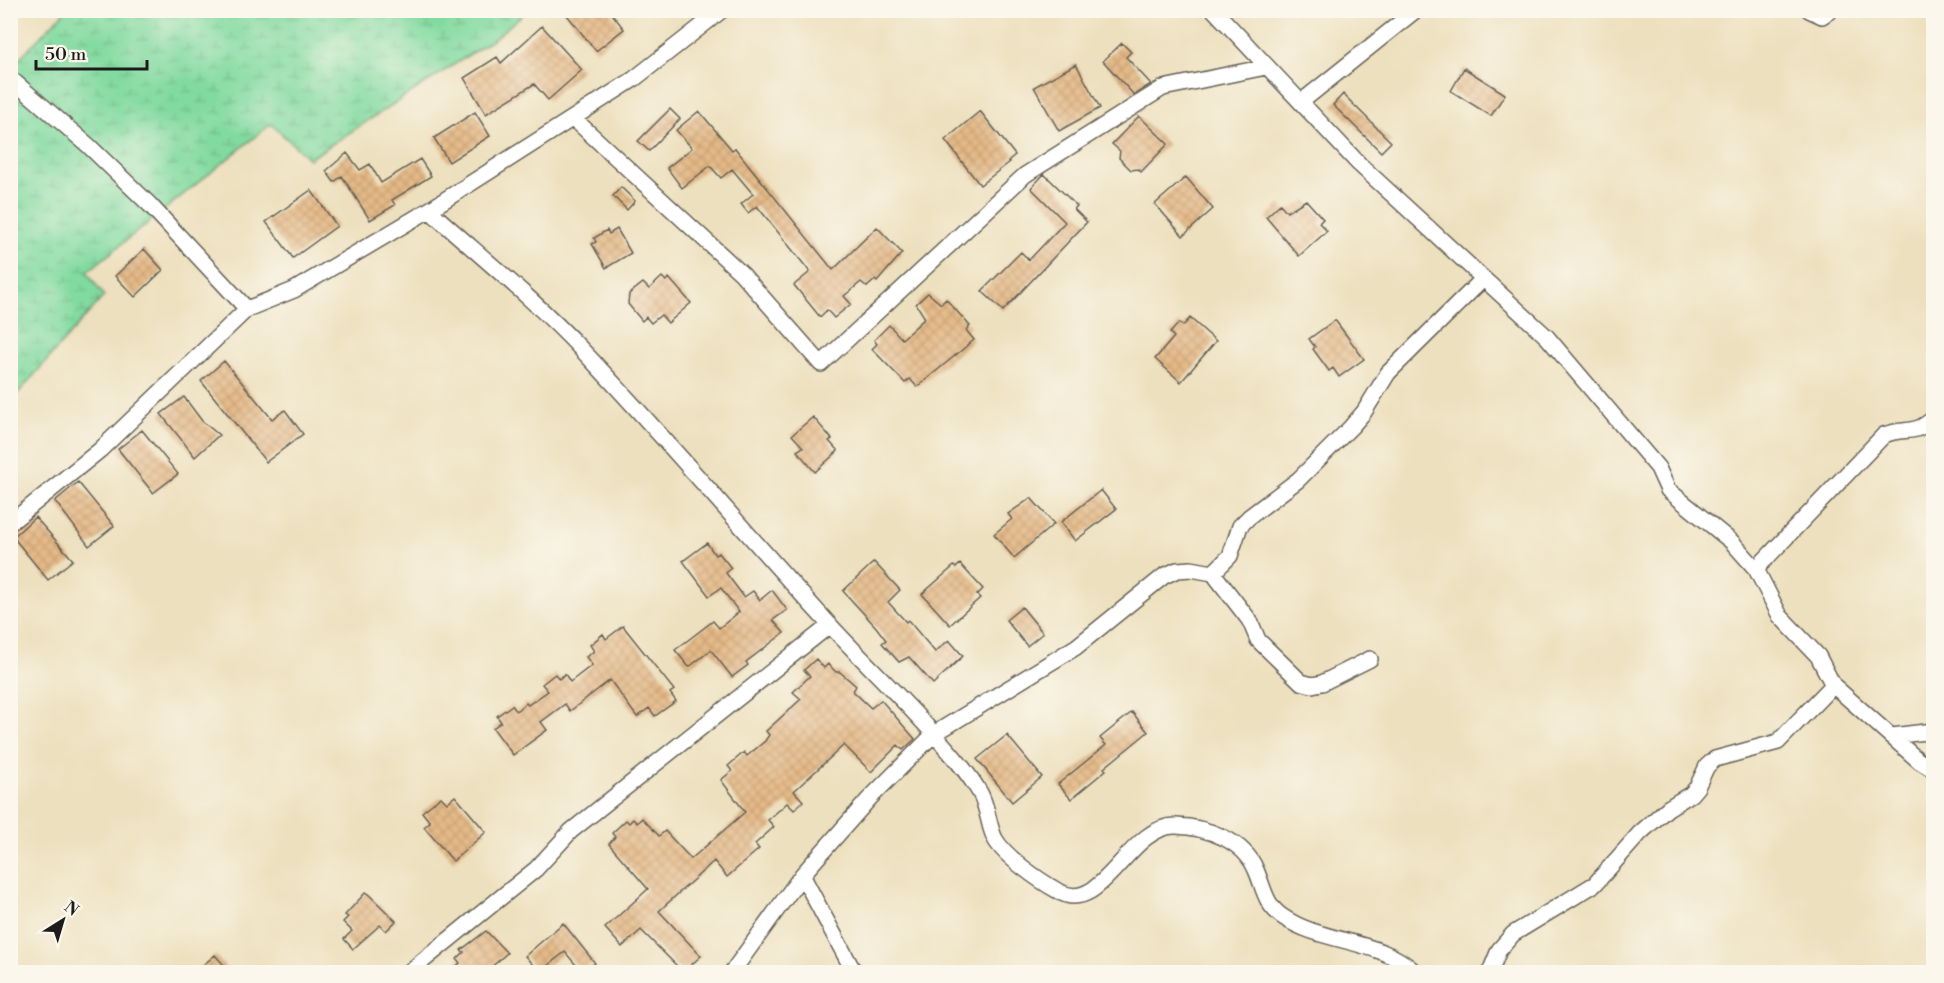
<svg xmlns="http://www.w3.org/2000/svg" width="1944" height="983" font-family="'Libre Bodoni',serif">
	<defs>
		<pattern id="wetland-marsh" width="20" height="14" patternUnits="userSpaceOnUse" patternTransform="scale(1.5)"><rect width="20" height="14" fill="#81da9f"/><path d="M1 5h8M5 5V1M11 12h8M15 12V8" fill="none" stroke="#6fba88"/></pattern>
		<pattern id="building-cross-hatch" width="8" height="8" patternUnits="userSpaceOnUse" patternTransform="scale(1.5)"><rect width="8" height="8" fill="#e5ba88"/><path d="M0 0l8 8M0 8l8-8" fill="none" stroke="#c49f75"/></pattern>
	</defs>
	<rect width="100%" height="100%" fill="#fbf7ec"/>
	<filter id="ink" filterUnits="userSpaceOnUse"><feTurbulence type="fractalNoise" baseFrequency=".0167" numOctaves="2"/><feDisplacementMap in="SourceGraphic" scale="12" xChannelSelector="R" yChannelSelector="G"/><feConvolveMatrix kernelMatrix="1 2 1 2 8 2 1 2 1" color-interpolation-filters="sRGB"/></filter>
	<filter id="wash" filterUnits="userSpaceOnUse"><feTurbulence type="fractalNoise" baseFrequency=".008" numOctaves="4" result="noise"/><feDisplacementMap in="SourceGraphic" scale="24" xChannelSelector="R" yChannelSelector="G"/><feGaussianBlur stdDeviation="1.35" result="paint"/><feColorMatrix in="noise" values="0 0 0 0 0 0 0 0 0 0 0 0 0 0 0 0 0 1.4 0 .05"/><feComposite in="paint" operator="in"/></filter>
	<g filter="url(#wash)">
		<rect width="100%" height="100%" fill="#ede0be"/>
		<!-- wetland -->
		<path fill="url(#wetland-marsh)" stroke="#4e7b5e" stroke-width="1.5" d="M65 11H527L492 40 309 159 271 124 87 272 104 296 11 401V67Z"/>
		<g id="blocks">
			<!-- building -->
			<path fill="url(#building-cross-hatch)" d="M563 10H609L624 29 596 51Z
				M542 26 582 70 548 100 534 84 486 114 464 78 497 57 501 63Z
				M1122 43 1131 52 1126 57 1151 84 1134 95 1103 61Z
				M1076 64 1100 108 1059 131 1034 87Z
				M1464 68 1505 94 1491 116 1451 91Z
				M1343 94 1391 142 1381 152 1333 105Z
				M670 109 680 119 649 151 638 141Z
				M699 111 732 150 735 148 833 270 877 227 902 253 877 282 875 280 867 287 861 282 844 296 851 304 834 318 827 310 820 317 794 285 810 272 757 206 748 213 741 204 753 194 732 169 721 178 710 166 682 188 667 168 692 148 676 130Z
				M980 111 1015 155 1008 161 1010 162 980 185 945 140Z
				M475 112 490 136 449 162 434 138Z
				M1139 116 1168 144 1141 172 1138 169 1131 170 1119 158 1120 151 1112 144Z
				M347 153 360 170 370 164 381 183 420 159 431 176 392 200 395 205 370 220 342 176 334 182 326 171Z
				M1044 174 1077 206 1074 209 1087 222 1003 311 982 291 1021 252 1029 260 1065 222 1031 188Z
				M1186 177 1213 209 1183 236 1155 204Z
				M621 187 635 201 627 210 613 196Z
				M311 190 337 226 293 258 266 222Z
				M1306 200 1323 219 1319 223 1327 231 1299 256 1266 217 1280 204 1287 212Z
				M617 229 631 253 606 268 592 244 596 242 594 238 607 230 609 234Z
				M144 249 163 270 135 297 115 276Z
				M662 277 666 281 669 278 691 303 668 323 661 315 651 323 646 317 642 321 628 304 629 294 643 283 649 289Z
				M928 293 941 304 946 299 970 326 966 330 974 340 917 387 910 379 905 383 872 349 877 344 874 340 889 325 902 339 925 318 916 304Z
				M1190 318 1216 341 1181 382 1155 359 1174 337 1170 333 1179 323 1183 326Z
				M1335 320 1364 359 1339 377 1333 368 1329 371 1313 349 1315 347 1309 339Z
				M224 361 272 419 285 410 303 434 266 462 201 381Z
				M184 397 202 421 219 435 195 457 161 414Z
				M813 417 832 439 829 441 838 451 815 472 797 451 803 447 792 435Z
				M142 430 178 474 153 493 118 449Z
				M78 482 114 526 89 546 55 501Z
				M1101 490 1116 509 1075 541 1061 522Z
				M1031 498 1054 524 1014 558 994 534 1012 519 1008 514Z
				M35 517 73 560 48 580 13 537Z
				M707 543 715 555 719 553 731 568 726 573 744 597 753 591 760 600 772 590 787 610 773 620 784 633 746 662 748 665 732 677 711 650 689 667 675 650 713 621 719 628 739 612 721 588 709 596 683 561Z
				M874 562 900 590 888 602 906 622 908 620 935 652 949 640 963 656 933 684 909 657 899 662 882 643 886 640 876 627 843 591Z
				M960 564 983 589 977 595 980 598 950 625 922 594 954 566 956 568Z
				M1022 607 1043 633 1027 646 1006 620Z
				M623 626 674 690 670 693 676 701 655 716 649 708 637 717 610 680 570 711 565 704 541 722 547 730 513 755 493 728 501 722 497 716 512 705 516 711 526 703 528 705 548 691 542 684 555 674 559 679 565 674 570 682 592 665 586 657 594 651 590 645 603 634 606 639Z
				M816 659 824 668 828 664 836 672H840L856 686 853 691 871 708 881 700 915 739 903 750 898 745 871 772 844 745 794 791 803 801 794 810 787 803 768 820 774 827 755 844 759 849 727 877 714 861 659 911 701 956 683 972 641 930 622 947 605 928 648 889 609 844 615 837 612 833 626 820 629 823 633 819 637 823 642 818 659 836 665 831 691 859 745 812 721 780 732 771 728 766 744 752 747 756 765 741 769 735 766 731 801 699 793 692 810 676 804 670Z
				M1132 712 1148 732 1104 768 1106 770 1071 799 1058 784 1106 745 1100 738Z
				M1007 735 1042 777 1012 802 977 759Z
				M455 796 486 832 453 861 424 827 430 822 422 812 441 797 447 803Z
				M366 892 396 921 386 931 380 925 353 949 344 939 352 931 343 922 348 917 345 915Z
				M563 923 595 963 582 972 565 952 539 972 525 956Z
				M486 931 507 953 486 972H449L460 963 457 959 464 952 461 950Z
				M215 955 230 972H195Z"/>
		</g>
	</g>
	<g filter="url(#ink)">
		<use href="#blocks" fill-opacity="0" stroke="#656155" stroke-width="1.5"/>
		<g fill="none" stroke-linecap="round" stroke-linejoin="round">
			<defs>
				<path id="street" d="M1214 10 1359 164 1547 337 1658 468 1668 490 1732 542 1756 569 1780 616 1818 656 1833 685 1919 761 1934 770
					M1809 10 1822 16 1831 10
					M10 78 89 146 150 205 247 309
					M1301 102 1416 10
					M573 118 742 274 821 364 1025 175 1163 88 1266 67
					M429 210C480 256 535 300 582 350 667 439 745 533 828 623 862 660 899 695 933 733 949 751 968 772 980 793 988 807 988 825 995 839 1005 857 1040 881 1058 891 1102 918 1128 825 1176 826 1206 827 1244 840 1256 870 1264 888 1265 905 1283 917 1323 944 1378 938 1415 972
					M10 523 100 450 247 309 294 290 429 210 634 79 722 10
					M1756 569 1884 435C1907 426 1912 437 1934 418
					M1213 573 1230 556 1240 526 1249 517 1298 480 1351 427 1364 412 1388 373 1482 280
					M1892 736 1934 731
					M802 875 854 972
					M409 972 536 869 571 831 830 625
					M732 972 802 875 869 799 934 734 1076 647 1164 576 1177 570 1191 569 1213 573 1250 621 1258 640 1301 682 1312 685 1322 683 1370 659
					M1490 972 1499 950 1513 934 1595 884 1640 833 1668 808 1691 794 1697 787 1707 766 1715 759 1778 742 1833 685"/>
			</defs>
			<!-- street casing -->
			<use href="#street" stroke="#656155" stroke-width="18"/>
			<!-- street -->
			<use href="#street" stroke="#fff" stroke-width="15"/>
		</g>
	</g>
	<!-- margin -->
	<rect width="1944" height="983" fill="none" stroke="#fbf7ec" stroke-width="36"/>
	<!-- north arrow -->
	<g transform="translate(63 920) rotate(37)" stroke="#fbf7ec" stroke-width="4.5" paint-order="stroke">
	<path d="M0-4.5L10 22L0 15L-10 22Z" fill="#1c1c1c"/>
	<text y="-9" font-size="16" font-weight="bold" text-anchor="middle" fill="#1c1c1c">N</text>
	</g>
	<!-- scale -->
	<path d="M36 60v9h111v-9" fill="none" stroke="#1c1c1c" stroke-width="3"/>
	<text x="45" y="60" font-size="18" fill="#1c1c1c" stroke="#fbf7ec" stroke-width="4.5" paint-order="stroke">50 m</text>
</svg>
